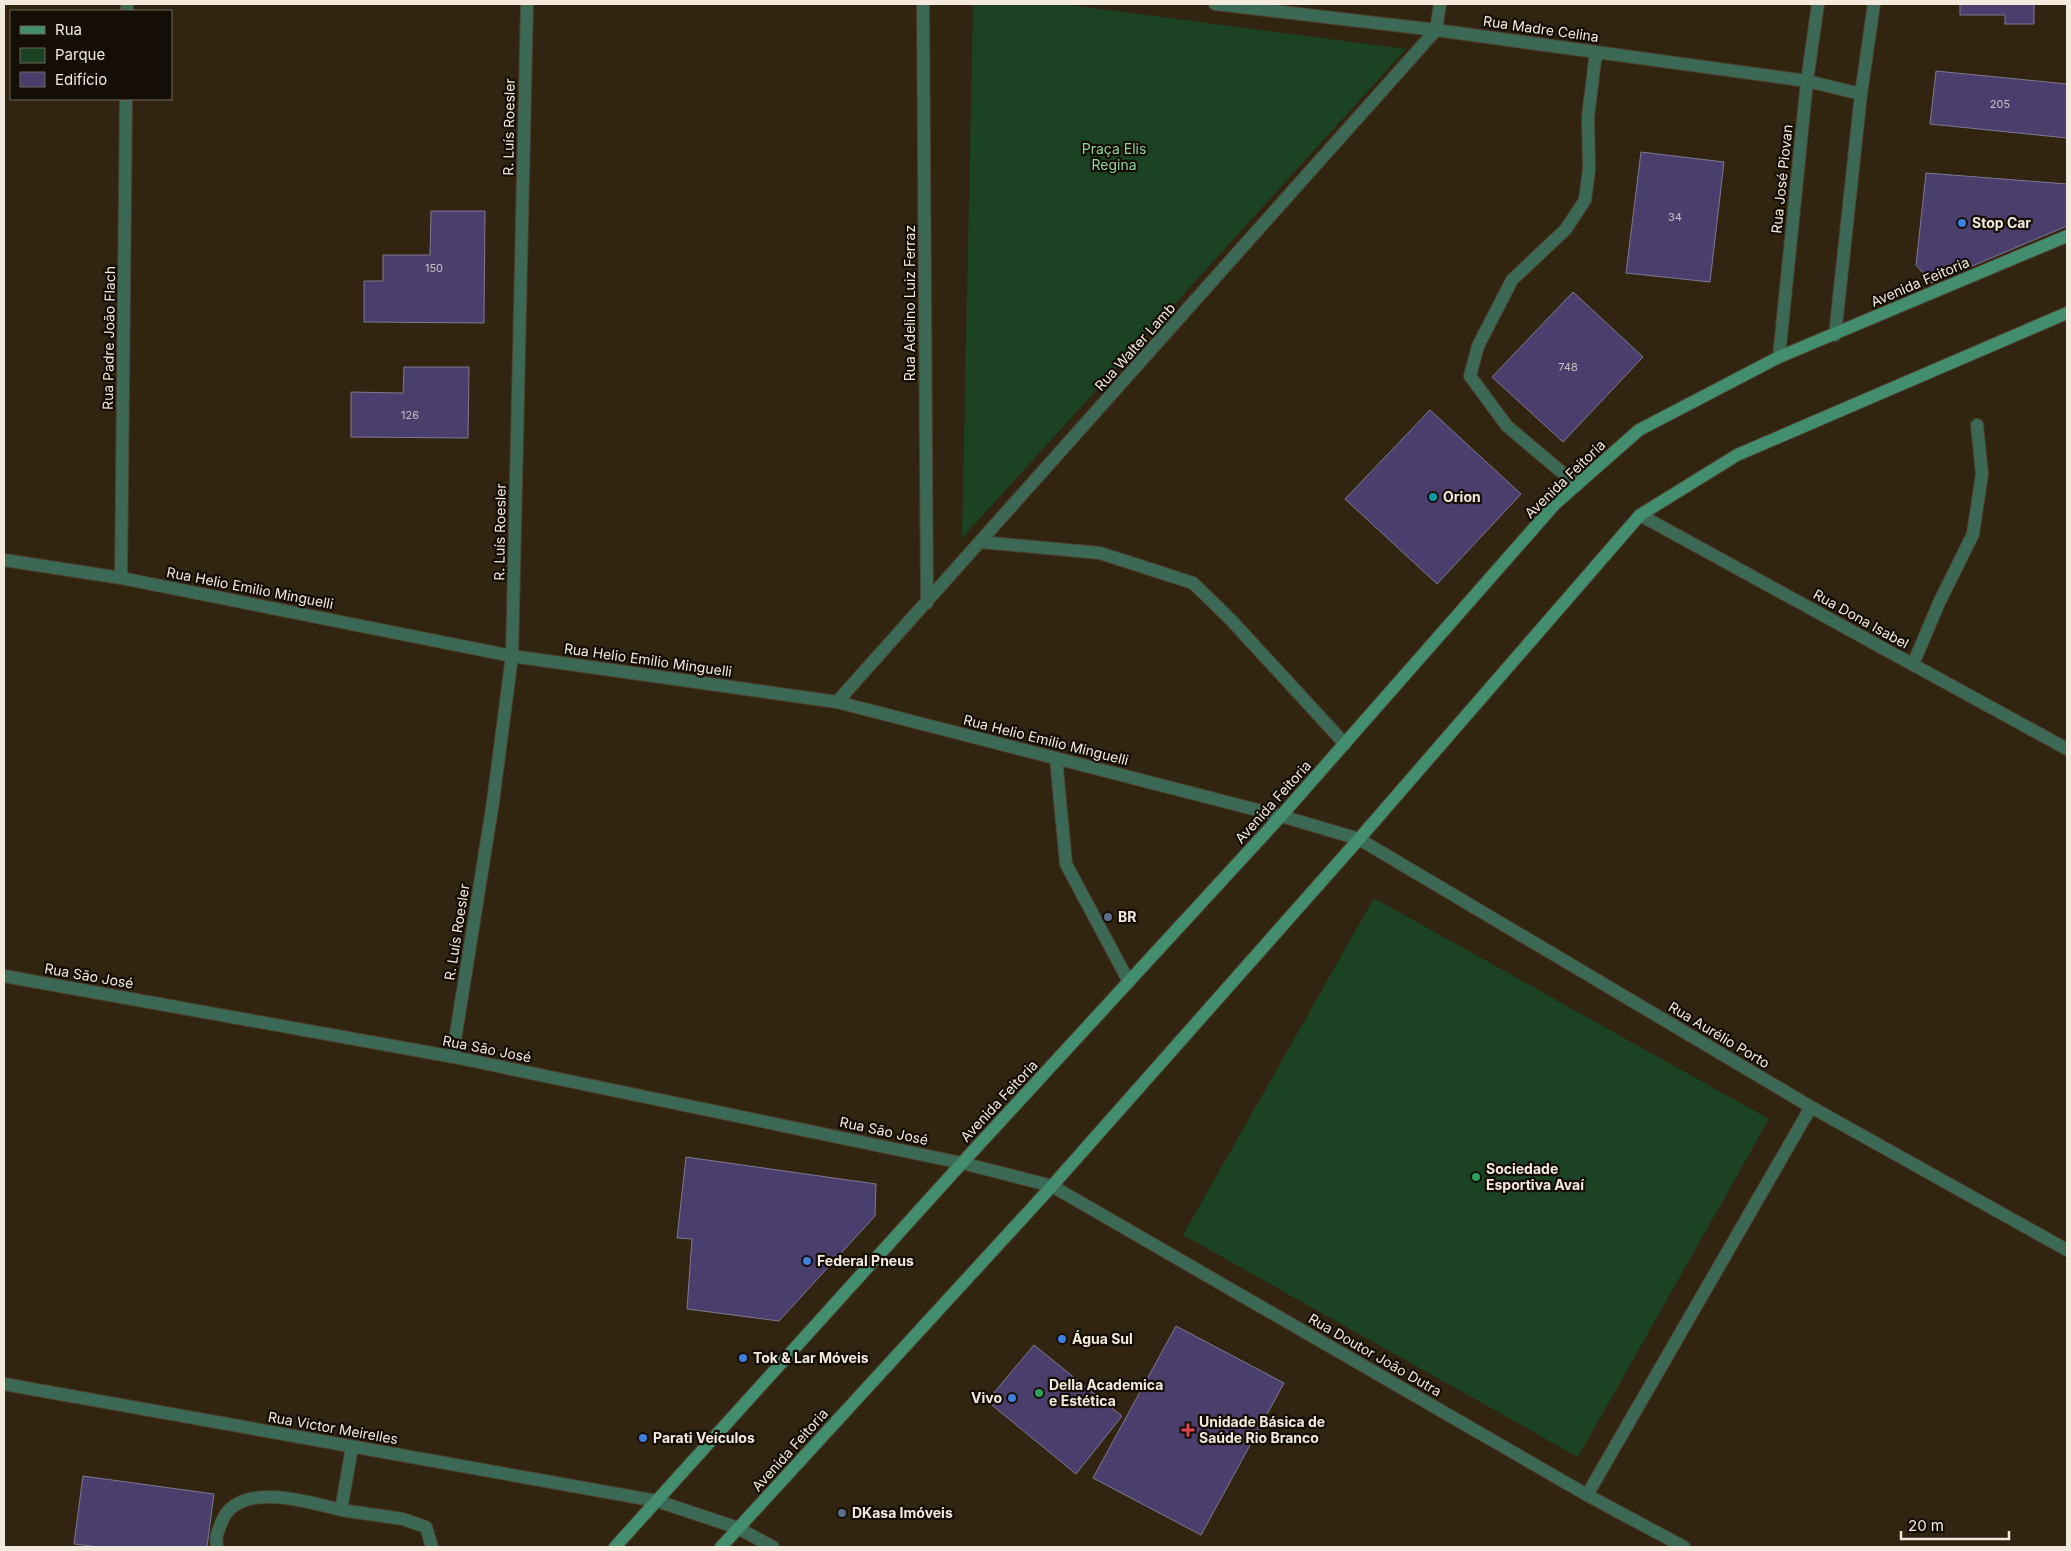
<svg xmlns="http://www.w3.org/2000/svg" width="2071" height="1551" font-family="Inter,sans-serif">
	<rect width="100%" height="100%" fill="#312410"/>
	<!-- green -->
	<path fill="#1c4224" d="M973 4H1062L1406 49 962 538Z
		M1374 898 1769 1119 1578 1457 1183 1235Z"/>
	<!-- building -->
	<path fill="#4a3f6c" stroke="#7e7992" d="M1960 4H2034V24H2005V15H1960Z
		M1936 71 2067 84V138L1930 124Z
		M1641 152 1724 162 1710 282 1626 273Z
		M1926 173 2067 184V226L1932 283 1916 265Z
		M431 211H485L484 323 364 322V281H383V255H430Z
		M1573 292 1643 357 1563 442 1492 377Z
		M404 367H469L468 438 351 437V392L403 393Z
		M1430 410 1521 494 1437 584 1345 499Z
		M686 1157 876 1184 875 1216 779 1321 687 1309 692 1239 677 1238Z
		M1176 1326 1284 1383 1201 1535 1093 1478Z
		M1034 1345 1122 1416 1076 1474 987 1401Z
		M83 1476 214 1494 207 1547H99L74 1544Z"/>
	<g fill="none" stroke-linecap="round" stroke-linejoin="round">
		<defs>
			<path id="service" d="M981 542 1100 553 1193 583 1231 620 1345 744
				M1913 664 1939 603 1973 534 1982 474 1977 425
				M1056 758 1066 864 1129 982
				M341 1510 403 1519 426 1527 432 1547
				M217 1547C215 1537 218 1531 222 1521 239 1480 310 1502 341 1510L352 1447"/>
			<path id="minor" d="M923 4 927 603
				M1215 4 1436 30 1807 81 1861 94
				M127 11V4
				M1835 335 1861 94 1874 4
				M1779 357 1807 81 1818 4
				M1577 485 1507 426 1470 376 1478 346 1512 280 1566 229 1585 200 1589 170 1588 117 1596 52
				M1640 515 2067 749
				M4 560 121 578 512 656 837 702 1281 816 1359 839 1811 1107 2067 1250
				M121 578 126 99
				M837 702 1436 30 1440 4
				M454 1057 455 1040 493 802 512 656 527 4
				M4 1384 657 1501 738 1528 773 1547
				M1587 1495 1811 1107"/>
			<path id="tertiary" d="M4 976 454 1057 962 1163 1052 1186 1587 1495 1684 1547"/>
			<path id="secondary" d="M615 1547 962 1163 1281 816 1555 504 1639 430 1779 357 2067 236
				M721 1547 1052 1186 1359 839 1640 515 1737 455 2067 313"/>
		</defs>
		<!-- service casing -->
		<use href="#service" stroke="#4c402d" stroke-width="14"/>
		<!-- minor casing -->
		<use href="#minor" stroke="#4c402d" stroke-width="14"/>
		<!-- tertiary casing -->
		<use href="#tertiary" stroke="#4c402d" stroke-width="14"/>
		<!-- secondary casing -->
		<use href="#secondary" stroke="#4c402d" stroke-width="14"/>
		<!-- service -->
		<use href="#service" stroke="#3c6955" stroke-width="12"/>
		<!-- minor -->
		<use href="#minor" stroke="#3c6955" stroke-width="12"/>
		<!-- tertiary -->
		<use href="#tertiary" stroke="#3c6955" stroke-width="12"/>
		<!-- secondary -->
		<use href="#secondary" stroke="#428e6f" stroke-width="12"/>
	</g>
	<!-- markers -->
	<g fill="#3f7fe0" stroke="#140e06" stroke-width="2">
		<circle cx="1962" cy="223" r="5"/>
		<circle cx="807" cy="1261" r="5"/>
		<circle cx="1062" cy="1339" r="5"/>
		<circle cx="743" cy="1358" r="5"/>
		<circle cx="1012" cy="1398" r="5"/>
		<circle cx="643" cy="1438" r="5"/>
	</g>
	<circle fill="#0f9aa8" stroke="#140e06" stroke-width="2" cx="1433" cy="497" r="5"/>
	<g fill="#5c6f8a" stroke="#140e06" stroke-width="2">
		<circle cx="1108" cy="917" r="5"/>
		<circle cx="842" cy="1513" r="5"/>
	</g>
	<g fill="#2e9e5b" stroke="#140e06" stroke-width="2">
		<circle cx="1476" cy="1177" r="5"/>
		<circle cx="1039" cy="1393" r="5"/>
	</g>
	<path fill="#e0444e" stroke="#140e06" stroke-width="2" d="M1185.5 1422.5h5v5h5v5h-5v5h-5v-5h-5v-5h5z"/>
	<g text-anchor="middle" stroke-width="4.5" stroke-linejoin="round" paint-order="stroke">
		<!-- number labels -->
		<g font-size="11" fill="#c9bec1">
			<text x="2000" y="108">205</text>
			<text x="1675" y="221">34</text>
			<text x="434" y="272">150</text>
			<text x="1568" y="371">748</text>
			<text x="410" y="419">126</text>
		</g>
		<!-- street labels -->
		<g font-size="14" fill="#f3e9dd" stroke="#140e06">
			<text transform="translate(1541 29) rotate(8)" y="5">Rua Madre Celina</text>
			<text transform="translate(509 127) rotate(-89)" y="5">R. Luís Roesler</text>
			<text transform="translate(1782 179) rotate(-84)" y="5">Rua José Piovan</text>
			<text transform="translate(1920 282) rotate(-23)" y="5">Avenida Feitoria</text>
			<text transform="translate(910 303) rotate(-90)" y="5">Rua Adelino Luiz Ferraz</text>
			<text transform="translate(109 338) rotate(-89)" y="5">Rua Padre João Flach</text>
			<text transform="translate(1135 347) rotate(-48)" y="5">Rua Walter Lamb</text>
			<text transform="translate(1565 479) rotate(-44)" y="5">Avenida Feitoria</text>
			<text transform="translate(500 532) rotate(-89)" y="5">R. Luís Roesler</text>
			<text transform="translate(250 588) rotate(11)" y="5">Rua Helio Emilio Minguelli</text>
			<text transform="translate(1861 619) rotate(29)" y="5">Rua Dona Isabel</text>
			<text transform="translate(648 660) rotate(8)" y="5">Rua Helio Emilio Minguelli</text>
			<text transform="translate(1046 740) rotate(14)" y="5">Rua Helio Emilio Minguelli</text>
			<text transform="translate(1273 802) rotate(-48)" y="5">Avenida Feitoria</text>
			<text transform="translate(457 932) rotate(-81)" y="5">R. Luís Roesler</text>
			<text transform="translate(89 976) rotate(10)" y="5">Rua São José</text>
			<text transform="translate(1719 1035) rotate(31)" y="5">Rua Aurélio Porto</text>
			<text transform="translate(487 1049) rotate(11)" y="5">Rua São José</text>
			<text transform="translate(999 1101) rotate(-47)" y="5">Avenida Feitoria</text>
			<text transform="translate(884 1131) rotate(12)" y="5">Rua São José</text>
			<text transform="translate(1375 1355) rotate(30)" y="5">Rua Doutor João Dutra</text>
			<text transform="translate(333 1428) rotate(10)" y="5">Rua Victor Meirelles</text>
			<text transform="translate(790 1450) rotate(-48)" y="5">Avenida Feitoria</text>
		</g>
		<!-- park labels -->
		<g font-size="14" fill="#8fd29b" stroke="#140e06">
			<text x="1114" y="154">Praça Elis<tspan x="1114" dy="16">Regina</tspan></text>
		</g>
		<!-- poi labels -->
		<g font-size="14" font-weight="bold" fill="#f3e9dd" stroke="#140e06" text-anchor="start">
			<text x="1972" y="228">Stop Car</text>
			<text x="1443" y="502">Orion</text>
			<text x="1118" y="922">BR</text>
			<text x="1486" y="1174">Sociedade<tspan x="1486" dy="16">Esportiva Avaí</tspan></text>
			<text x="817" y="1266">Federal Pneus</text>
			<text x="1072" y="1344">Água Sul</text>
			<text x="753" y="1363">Tok &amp; Lar Móveis</text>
			<text x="1049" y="1390">Della Academica<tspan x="1049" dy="16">e Estética</tspan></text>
			<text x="1002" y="1403" text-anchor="end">Vivo</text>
			<text x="1199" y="1427">Unidade Básica de<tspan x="1199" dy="16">Saúde Rio Branco</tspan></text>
			<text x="653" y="1443">Parati Veículos</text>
			<text x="852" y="1518">DKasa Imóveis</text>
		</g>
	</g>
	<!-- border -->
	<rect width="2071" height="1551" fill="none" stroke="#f3e9dd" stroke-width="10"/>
	<!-- legend -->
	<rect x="10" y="10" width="162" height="90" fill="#140e06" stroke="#6d665c"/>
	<rect x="20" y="26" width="25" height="8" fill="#428e6f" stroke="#6d665c"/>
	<text x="55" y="35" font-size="15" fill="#f3e9dd">Rua</text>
	<rect x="20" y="48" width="25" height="15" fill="#1c4224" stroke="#6d665c"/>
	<text x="55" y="60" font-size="15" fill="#f3e9dd">Parque</text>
	<rect x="20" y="72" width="25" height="15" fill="#4a3f6c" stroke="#6d665c"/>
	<text x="55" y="85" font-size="15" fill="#f3e9dd">Edifício</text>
	<!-- scale -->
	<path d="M1901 1531v8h108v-8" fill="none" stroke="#f3e9dd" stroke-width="2.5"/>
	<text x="1908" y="1531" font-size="15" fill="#f3e9dd" stroke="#140e06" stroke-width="4" paint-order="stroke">20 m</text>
</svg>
